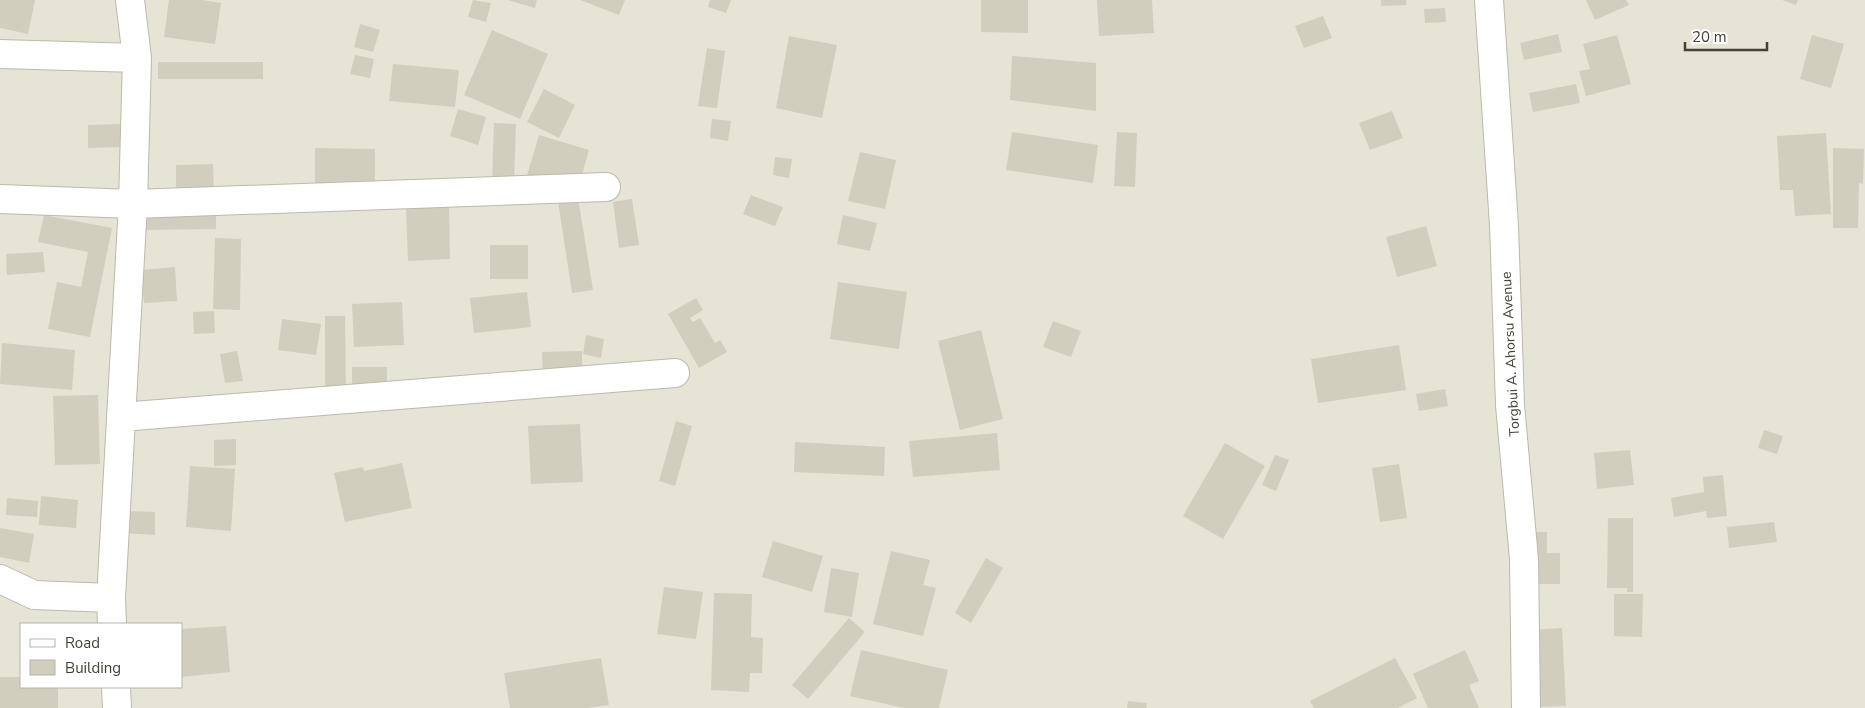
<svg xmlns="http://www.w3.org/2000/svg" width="1865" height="708" font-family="'Nunito Sans',sans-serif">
	<rect width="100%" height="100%" fill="#f1f1e6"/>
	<!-- residential -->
	<path fill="#e5e4d5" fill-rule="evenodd" d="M0 0H1865V708H0ZM21 624H181V687H21Z"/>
	<!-- building -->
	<path fill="#d2cebd" d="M0 0H35L28 34 0 28Z
		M169 0H202L221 3 215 44 164 37Z
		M473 0 491 3 486 22 468 17Z
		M508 0H537L535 8Z
		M580 0H625L619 15Z
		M710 0H731L726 13 708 7Z
		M981 0H1028V33L981 32Z
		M1097 0H1152L1154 33 1099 36Z
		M1381 0H1406V5L1381 6Z
		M1586 0H1626L1629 5 1595 20Z
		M1782 0H1798L1796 5Z
		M1445 8 1446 22 1425 23 1424 9Z
		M1323 16 1332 38 1304 48 1295 26Z
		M360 24 380 30 373 52 354 47Z
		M492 30 548 54 520 119 464 95Z
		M1558 34 1562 52 1524 60 1520 43Z
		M1617 35 1631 84 1586 96 1579 71 1590 69 1583 44Z
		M1812 35 1844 44 1831 88 1800 79Z
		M789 36 837 45 822 118 776 108Z
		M707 48 725 51 717 108 698 106Z
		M355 55 374 59 370 78 350 74Z
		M1012 56 1096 63V111L1010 100Z
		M158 62H263V79H158Z
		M393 64 459 70 455 107 389 101Z
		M1576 84 1580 103 1533 112 1529 93Z
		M544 89 575 105 559 138 527 122Z
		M458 109 486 117 478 145 450 136Z
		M1392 111 1403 138 1370 150 1359 123Z
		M712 119 731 121 728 141 710 138Z
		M494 123 516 124 514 184 492 183Z
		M120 124V147L88 148V125Z
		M1012 132 1098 145 1093 183 1006 170Z
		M1117 132 1137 133 1135 187 1114 186Z
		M1826 133 1831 214 1795 216 1793 190H1780L1777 136Z
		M539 135 589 150 576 196 525 182Z
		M315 148 375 149V194L315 193Z
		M1833 148 1864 149 1863 184 1859 183 1858 228H1833Z
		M860 152 896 160 885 209 848 201Z
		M775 157 792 159 789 178 773 175Z
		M213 164 214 192H176V165Z
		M751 195 783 207 775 226 743 214Z
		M578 198 593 290 572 293 558 201Z
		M632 199 639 245 619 248 613 202Z
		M449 207 450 259 408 261 406 208Z
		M216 210V229L145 230 144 212Z
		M44 215 112 228 90 337 48 329 57 282 81 287 88 252 38 242Z
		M843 215 877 223 870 251 837 244Z
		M1426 226 1437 266 1397 277 1386 237Z
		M215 238 241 239 240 310 213 309Z
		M490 245H528V279H490Z
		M43 252 45 272 7 275 6 254Z
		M175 267 177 301 144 303 141 270Z
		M838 282 907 292 899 349 830 339Z
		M527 292 531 327 474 333 470 298Z
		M696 298 703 310 690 318 693 322 700 318 715 343 720 340 727 352 699 368 668 314Z
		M402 302 404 345 354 347 352 304Z
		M214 311 215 333 194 334 193 312Z
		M325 316H345L346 395H325Z
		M282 319 321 324 316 355 278 350Z
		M1053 321 1081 331 1071 357 1043 347Z
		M981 330 1003 419 960 430 938 341Z
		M586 335 604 339 601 358 583 354Z
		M2 343 75 350 72 390 0 384Z
		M1399 345 1406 390 1318 403 1311 359Z
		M237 351 243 381 225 383 220 354Z
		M582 351V374H543L542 352Z
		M352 367H387V392H352Z
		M1445 389 1448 406 1419 411 1416 394Z
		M98 395 100 464 55 465 53 396Z
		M676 421 692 426 675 486 659 481Z
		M580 424 583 482 531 484 528 426Z
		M1764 430 1783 436 1777 454 1758 448Z
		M997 433 1000 470 913 477 909 441Z
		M236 439V465L214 466V440Z
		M795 442 885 447 884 476 794 472Z
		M1225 443 1265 466 1223 539 1183 516Z
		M1630 450 1634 485 1597 489 1594 453Z
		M1275 455 1289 460 1276 491 1262 485Z
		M402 463 412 508 345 522 334 473 363 467 364 471Z
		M1399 464 1407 518 1380 522 1372 468Z
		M190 466 235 469 231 531 186 527Z
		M1723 475 1727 516 1707 518 1706 511 1674 517 1671 498 1704 492 1703 477Z
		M41 496 78 500 76 528 39 525Z
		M7 498 38 501 37 517 6 515Z
		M125 511 155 512V535L124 533Z
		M1608 518H1633V592H1627V588H1607Z
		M1774 522 1777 542 1729 548 1727 527Z
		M0 528 34 534 29 563 0 557Z
		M1528 532H1547V553H1560V584H1528Z
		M773 541 823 556 812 592 762 577Z
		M891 551 930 560 923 585 936 588 923 636 873 624Z
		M986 558 1003 568 971 623 955 613Z
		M831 568 859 573 852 617 824 612Z
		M664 587 703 592 696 639 657 634Z
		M714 593 752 594 751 637 763 638 762 673H750L749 692 711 690Z
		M1614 594H1643L1642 637 1614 636Z
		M849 618 865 632 808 699 792 685Z
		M226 626 230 672 181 677V629Z
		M1562 628 1566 706 1534 707 1530 630Z
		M861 650 948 670 939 708H904L850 696Z
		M1465 650 1479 681 1469 685 1479 708H1428L1413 674Z
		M601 658 609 705 588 708H510L504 673Z
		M1395 658 1417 698 1398 708H1314L1310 701Z
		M0 677H21V687H58V708H0Z
		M1128 701 1147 703 1146 708H1127Z"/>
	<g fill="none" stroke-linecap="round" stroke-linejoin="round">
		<defs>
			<path id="minor" d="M130 0 137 58
				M1489 0 1504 225 1510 405 1524 559 1526 708
				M0 54 137 58 133 204 606 187
				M0 199 133 204 111 598 112 624
				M121 417 675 373
				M0 579 34 595 111 598
				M116 687 117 708"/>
		</defs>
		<!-- minor casing -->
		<use href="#minor" stroke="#bcbaaa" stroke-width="30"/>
		<!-- minor -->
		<use href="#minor" stroke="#fff" stroke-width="28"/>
	</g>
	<g text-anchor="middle" stroke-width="4" stroke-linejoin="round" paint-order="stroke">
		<!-- street labels -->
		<g font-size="14" fill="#444136" stroke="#fff">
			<text transform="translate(1510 354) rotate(-93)" y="5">Torgbui A. Ahorsu Avenue</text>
		</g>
	</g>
	<!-- legend -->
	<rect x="20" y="623" width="162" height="65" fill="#ffffff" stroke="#b4b3af"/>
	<rect x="30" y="639" width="25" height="8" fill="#ffffff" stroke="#b4b3af"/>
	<text x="65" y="648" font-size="15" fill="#444136">Road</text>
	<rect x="30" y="660" width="25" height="15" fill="#d2cebd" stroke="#b4b3af"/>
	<text x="65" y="673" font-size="15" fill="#444136">Building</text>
	<!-- scale -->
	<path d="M1685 42v8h82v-8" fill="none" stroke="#444136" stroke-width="2.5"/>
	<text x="1692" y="42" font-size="15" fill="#444136" stroke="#ffffff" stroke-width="4" paint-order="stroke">20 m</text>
</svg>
